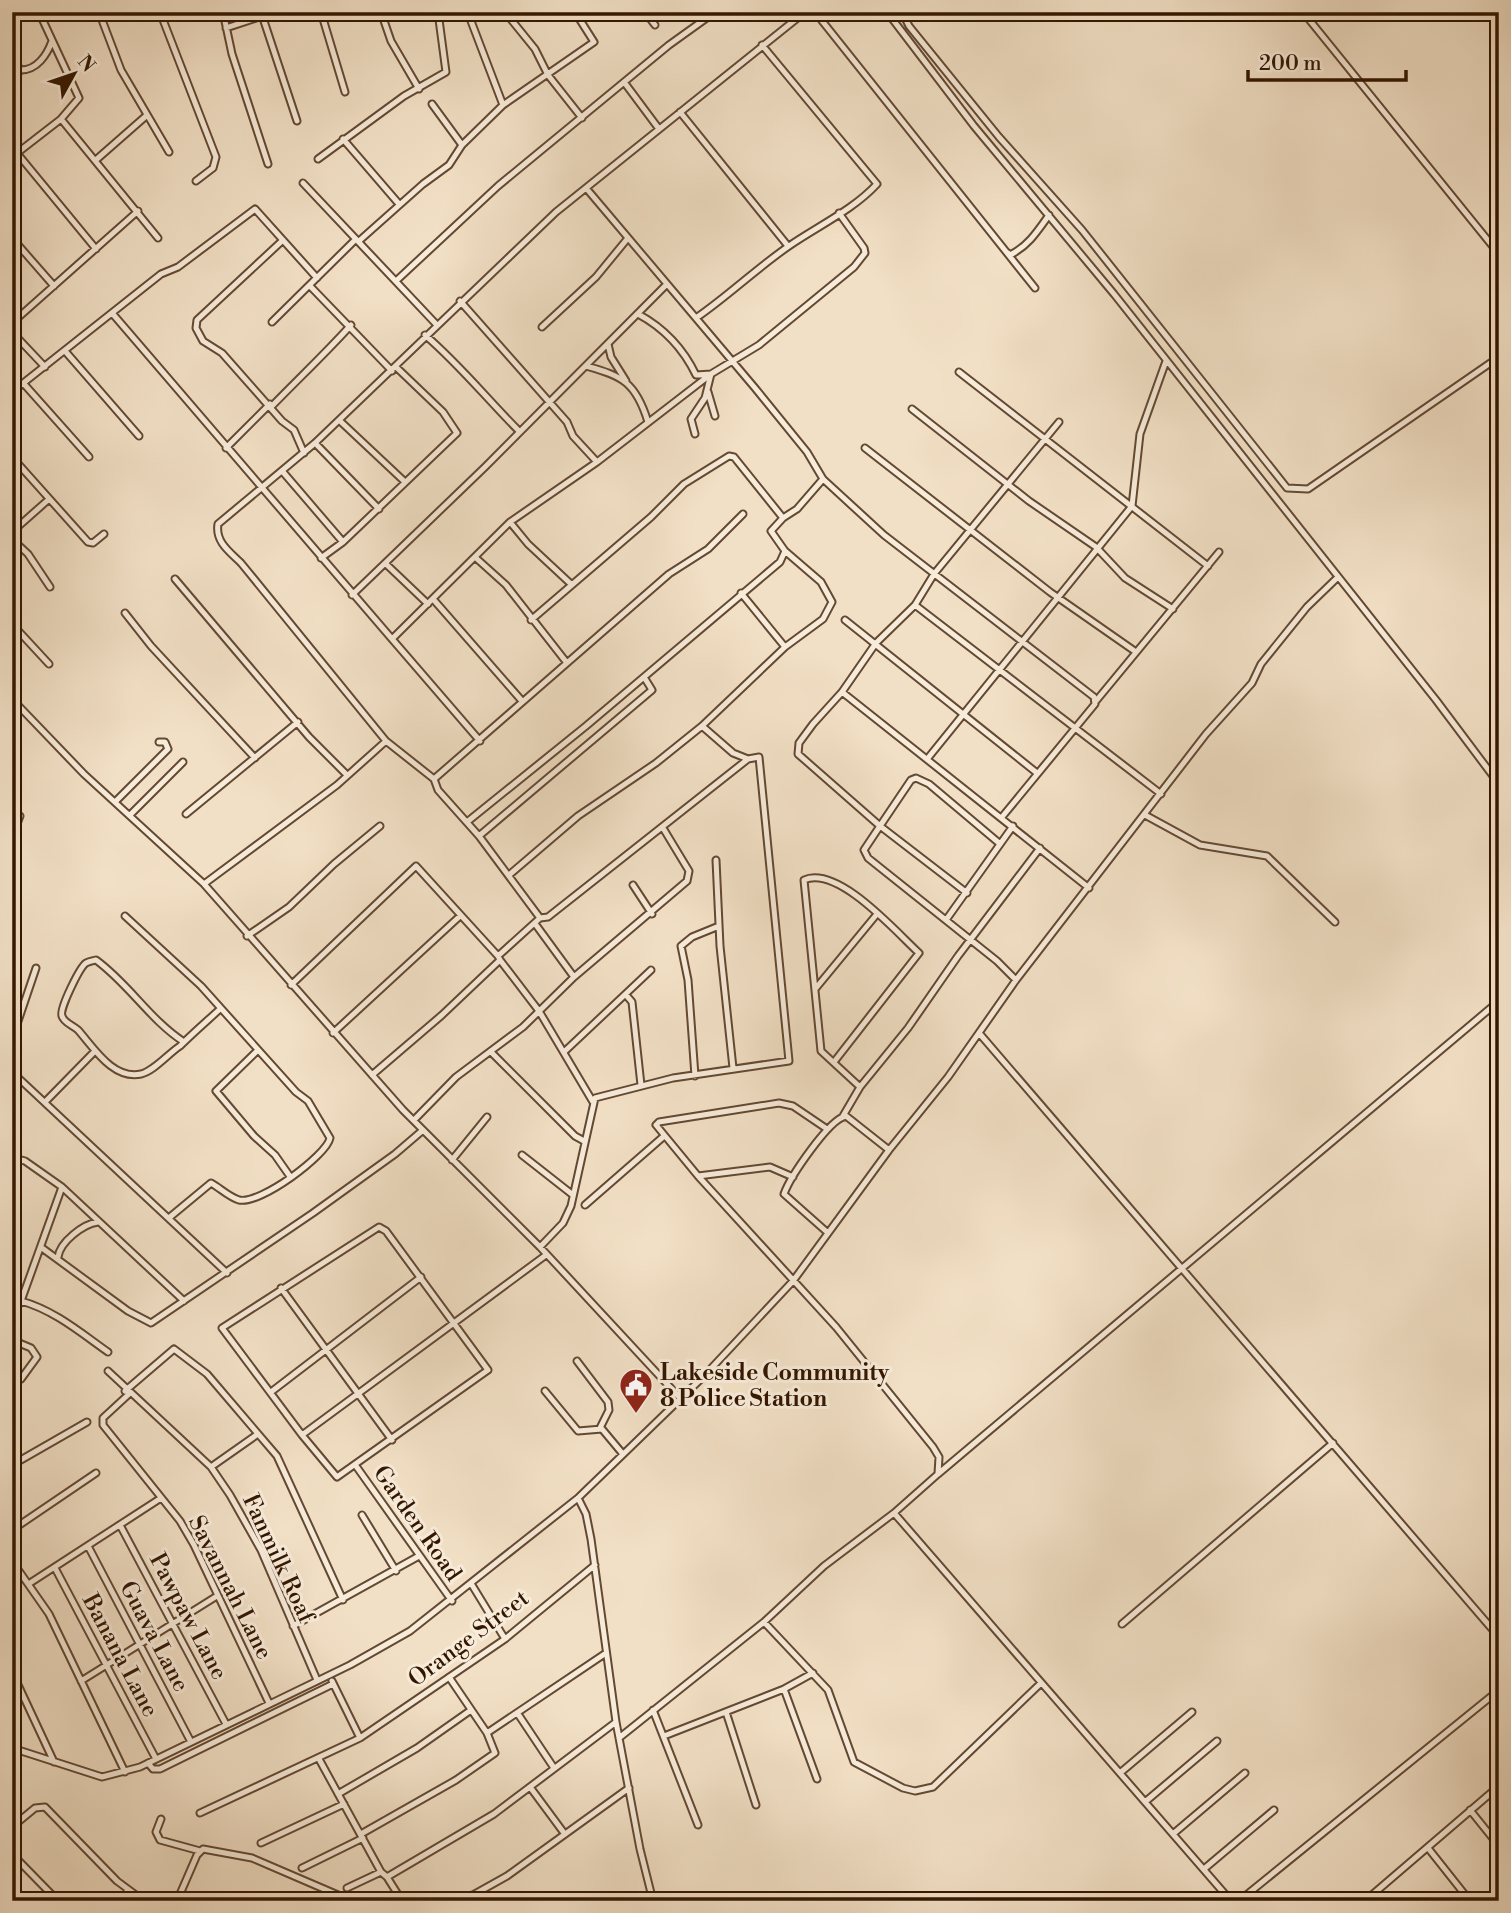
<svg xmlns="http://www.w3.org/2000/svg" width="1511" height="1913" font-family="'Libre Bodoni',serif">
	<rect width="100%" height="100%" fill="#f2e0c6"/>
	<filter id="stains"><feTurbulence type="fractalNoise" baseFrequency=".00286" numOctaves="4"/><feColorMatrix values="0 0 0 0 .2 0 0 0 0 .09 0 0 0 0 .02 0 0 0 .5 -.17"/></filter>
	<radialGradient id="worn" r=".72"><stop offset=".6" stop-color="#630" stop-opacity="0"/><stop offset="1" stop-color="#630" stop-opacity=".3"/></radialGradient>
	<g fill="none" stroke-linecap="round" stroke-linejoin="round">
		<defs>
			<path id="minor" d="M99 12 121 70 169 152
				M160 12 216 157 213 168 196 181
				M223 12 232 54 268 164
				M321 12 345 92
				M381 12 391 41 419 89
				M505 12 535 49 548 75 582 118
				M645 12 655 25
				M815 12 1035 288
				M887 12 974 126 1114 294 1436 700 1499 784
				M902 12 909 26 999 137 1082 230 1287 488 1308 489 1499 357
				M1303 12 1499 254
				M263 18 297 121
				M471 21 503 105
				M226 28 274 12
				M12 59 21 70
				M12 79 21 70C37 70 47 55 52 41
				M624 82 659 129
				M432 104 462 145
				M680 112 788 246
				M61 119 158 238
				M343 139 399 204
				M12 147 96 249
				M12 157 61 119 79 98 39 12
				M97 159 146 116
				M318 159 404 96 446 72 438 12
				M303 183 436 324
				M586 188 755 388 807 452 823 479 884 535 1094 697 1095 704 1002 817
				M12 238 54 286
				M283 240 197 320 196 328 203 341 222 353 282 421 294 430 304 453
				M359 241 423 184 449 165 462 145 503 105 594 42 575 12
				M1008 253 1010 255C1028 246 1037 232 1049 215
				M396 281 498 186 669 45 715 12
				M310 286 392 371
				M460 301 567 422 573 436 597 462
				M112 313 392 639
				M638 314C664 328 683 348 696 375L711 374 705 398 691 419 695 434
				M696 318C728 296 757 268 789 246 818 226 853 210 877 184L762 45
				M272 322 356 239
				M12 323 138 211
				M542 327 596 277 628 238
				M12 332 45 367
				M425 335C460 365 487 399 519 431
				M608 344 611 357 626 381
				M65 351 139 436
				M586 366C623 376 636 383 648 422
				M959 372 1208 566
				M24 384 89 457
				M12 392 161 274 178 267 255 209 317 278
				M708 392 715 416
				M272 406C298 379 325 354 351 325
				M912 409 1029 501 1096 547 1125 578 1173 609
				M339 420 405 482
				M315 443 379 509
				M226 448 270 404
				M865 448 1050 592 1136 652
				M12 457 88 542 93 543 104 534
				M283 472 343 542
				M510 522 528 544 572 585
				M12 532 48 500
				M12 539 28 554 50 587
				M321 558 343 542 457 433 443 412 396 367
				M476 558 506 585 567 663
				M386 564 428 604
				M175 579 309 737 346 774
				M741 593 785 647
				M352 595 485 467 667 284
				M433 599 522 701
				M915 605 934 574 1059 422
				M125 613 151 646 255 758
				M531 620 651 517 684 484 729 456 734 457 783 518 797 509 823 479
				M845 620 1037 773
				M12 624 49 664
				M842 692 1089 888
				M12 699 84 774 204 884 403 1110 540 1247 680 1398
				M1096 701 1219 552
				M702 726 733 753 748 759
				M480 741 392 639 510 522 597 462 711 374 759 345 854 267 865 253 864 248 839 213
				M928 758 1132 506 1140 434 1166 361
				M434 779 669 574 708 549 743 514
				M116 801 168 749 165 742H159
				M186 814 298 722
				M130 815 183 762
				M1145 815 1200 845 1267 856 1335 922
				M467 822 586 726 780 562 785 551 771 531 783 518
				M479 836 652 690 644 677
				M12 837 20 816
				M716 860 720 946 733 1068
				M509 875 578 816 656 763 702 726 785 647 823 619 832 602 821 582 785 551
				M204 884 337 785 386 741
				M633 885 652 914
				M967 893 880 826 911 780 916 778 929 784 999 843
				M125 916 201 986 296 1092 308 1101 330 1138C327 1155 260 1205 239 1200 229 1197 220 1188 211 1183L170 1217
				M540 918 479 836 438 790 434 779 386 741 241 563C230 552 215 542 218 524L315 443 556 212 805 12
				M946 920 1013 826
				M536 925 574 977
				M247 936 289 907 334 864 380 826
				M500 960 539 1011 593 1102
				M1016 980 997 961 868 858 864 850 880 826 798 754 799 743 813 724 842 692 876 643 915 605 1161 794
				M291 985 416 866 498 956
				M816 988 877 914
				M626 995 632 1002 641 1085
				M333 1033 460 916
				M979 1033 1499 1637
				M12 1039 36 968
				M184 1042C150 1020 129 984 96 960 92 961 90 961 86 963 80 967 59 1009 62 1016 64 1023 73 1025 78 1030 94 1048 113 1080 141 1074 154 1071 169 1053 180 1046 193 1033 207 1021 220 1009
				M258 1050 216 1091 254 1136 275 1155 289 1175
				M491 1052 575 1136 584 1141
				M564 1052 651 970
				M834 1062 919 953C896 932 838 865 804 880L821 1051 860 1087
				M12 1072 227 1273
				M372 1075 442 1015 500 960 498 956 540 918 548 917 748 759 759 757 789 1061 673 1078 595 1098 571 1206 563 1223 540 1247
				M695 1076 688 980 681 946 692 937 719 926
				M46 1101 95 1051
				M843 1116 860 1087 908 1028 958 956 1040 848
				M414 1120 456 1077 523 1027 574 977 687 881 689 871 663 828
				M522 1155 573 1195
				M452 1160 487 1117
				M12 1161 14 1158 25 1161 62 1187 184 1301
				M698 1176 770 1167 793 1177
				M585 1205 663 1137
				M379 1227 386 1231 488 1370 337 1477 302 1435 222 1328Z
				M828 1233 784 1194C790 1177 829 1119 846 1116L889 1150
				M42 1248 128 1311 151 1323 313 1213 395 1154 423 1130
				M58 1257C60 1242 83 1224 98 1222
				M281 1288 392 1440
				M21 1301 62 1187
				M12 1314 21 1301C54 1310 81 1333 108 1352
				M12 1340 31 1348 37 1357 21 1379 12 1381
				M577 1361 608 1402 609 1410 600 1428
				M108 1371 211 1467 230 1495 261 1550 317 1680
				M125 1391 174 1349 207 1374 277 1456 343 1600
				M545 1391 578 1431 602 1429 622 1453
				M271 1392 421 1277
				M129 1394 103 1418V1425L180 1521 194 1545 269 1703
				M302 1435 546 1255
				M12 1465 87 1422
				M356 1466 452 1601
				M211 1467 258 1434
				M938 1474 1499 1001
				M578 1498 586 1514 591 1539 616 1722 640 1849 653 1901
				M894 1513 1231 1901
				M362 1515 396 1571
				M120 1525 226 1724
				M12 1530 96 1473
				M88 1546 191 1742
				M12 1561 49 1614 125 1772
				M55 1568 156 1759
				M30 1583 161 1498
				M472 1585 505 1639
				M764 1622 828 1690 854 1762 903 1788 915 1791 933 1787 1041 1683
				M1122 1624 1333 1443
				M293 1626 419 1556
				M12 1672 54 1762
				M449 1677 487 1733
				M81 1681 217 1596
				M332 1681 360 1738
				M784 1689 817 1779
				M653 1710 698 1825
				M726 1712 756 1805
				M518 1714 554 1768
				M664 1736 784 1689 813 1673
				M619 1738 764 1622 824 1566 894 1513 938 1474 939 1457 933 1447 836 1327 698 1176 656 1125 659 1122 779 1103 793 1106 827 1129
				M12 1748 102 1777 140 1767 350 1665 410 1631 578 1498 705 1375 793 1281 889 1150 948 1077 1016 980 1206 734 1252 683 1261 664 1307 607 1337 578
				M319 1759 381 1872 387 1877 494 1814 616 1722
				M148 1763 153 1769H160L333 1684
				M1120 1773 1192 1712
				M530 1787 564 1833
				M338 1794 417 1748 471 1710
				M1145 1802 1217 1741
				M1470 1810 1499 1846
				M200 1813 360 1738 505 1639 595 1565
				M161 1819 156 1832 160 1840 200 1851
				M12 1827 35 1808 45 1807 117 1881 144 1901
				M361 1834 456 1780 495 1753 487 1733 606 1653
				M1173 1834 1245 1773
				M261 1843 344 1804
				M1428 1848 1470 1901
				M12 1854 58 1901
				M302 1868 363 1838
				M1204 1869 1274 1810
				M387 1877 402 1901
				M347 1888 381 1872
				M115 1901 128 1891
				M177 1901 197 1855 203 1849 252 1858 352 1901
				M446 1901 473 1895 507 1876 629 1788
				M1239 1901 1499 1690
				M1365 1901 1499 1786"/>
		</defs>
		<!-- minor casing -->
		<use href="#minor" stroke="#634832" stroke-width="9"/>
		<!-- minor -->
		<use href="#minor" stroke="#f7ebda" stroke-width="5"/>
	</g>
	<!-- icons -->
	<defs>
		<symbol id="civic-pin" viewBox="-11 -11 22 30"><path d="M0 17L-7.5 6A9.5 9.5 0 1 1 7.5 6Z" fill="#8f2418" stroke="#f7ebda"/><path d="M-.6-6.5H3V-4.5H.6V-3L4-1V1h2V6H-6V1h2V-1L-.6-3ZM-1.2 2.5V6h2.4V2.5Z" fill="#fff"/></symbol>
	</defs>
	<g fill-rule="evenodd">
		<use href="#civic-pin" x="617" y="1366" width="38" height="52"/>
	</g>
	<g text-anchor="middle" stroke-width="6" stroke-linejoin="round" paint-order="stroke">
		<!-- poi labels -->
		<g font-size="23" font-weight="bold" fill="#331600" stroke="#f7ebda" text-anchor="start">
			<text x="660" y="1380">Lakeside Community<tspan x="660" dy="26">8 Police Station</tspan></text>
		</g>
		<!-- street labels -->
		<g font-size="23" fill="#331600" stroke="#f7ebda">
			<text transform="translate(418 1523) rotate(55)" y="8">Garden Road</text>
			<text transform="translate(279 1558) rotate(65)" y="8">Fanmilk Roaf</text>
			<text transform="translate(231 1587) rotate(63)" y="8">Savannah Lane</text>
			<text transform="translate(189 1616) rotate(62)" y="8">Pawpaw Lane</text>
			<text transform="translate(155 1636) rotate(62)" y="8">Guava Lane</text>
			<text transform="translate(468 1638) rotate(-37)" y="8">Orange Street</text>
			<text transform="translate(121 1655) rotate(62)" y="8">Banana Lane</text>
		</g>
	</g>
	<!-- margin -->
	<rect width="1511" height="1913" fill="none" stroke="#f2e0c6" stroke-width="42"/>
	<rect x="14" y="14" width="1483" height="1885" fill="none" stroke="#331600" stroke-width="3.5"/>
	<rect x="21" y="21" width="1469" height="1871" fill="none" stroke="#331600" stroke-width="2"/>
	<!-- north arrow -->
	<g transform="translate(74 74) rotate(50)" stroke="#f7ebda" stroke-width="5" paint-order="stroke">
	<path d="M0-5L12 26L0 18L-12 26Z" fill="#331600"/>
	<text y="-10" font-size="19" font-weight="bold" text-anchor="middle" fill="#331600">N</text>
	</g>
	<!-- scale -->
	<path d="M1248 70v10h158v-10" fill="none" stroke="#331600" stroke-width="3.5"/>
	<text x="1259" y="70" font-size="21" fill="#331600" stroke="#f7ebda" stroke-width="5" paint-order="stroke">200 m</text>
	<rect width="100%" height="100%" filter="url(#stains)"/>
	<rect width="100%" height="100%" fill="url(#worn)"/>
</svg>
